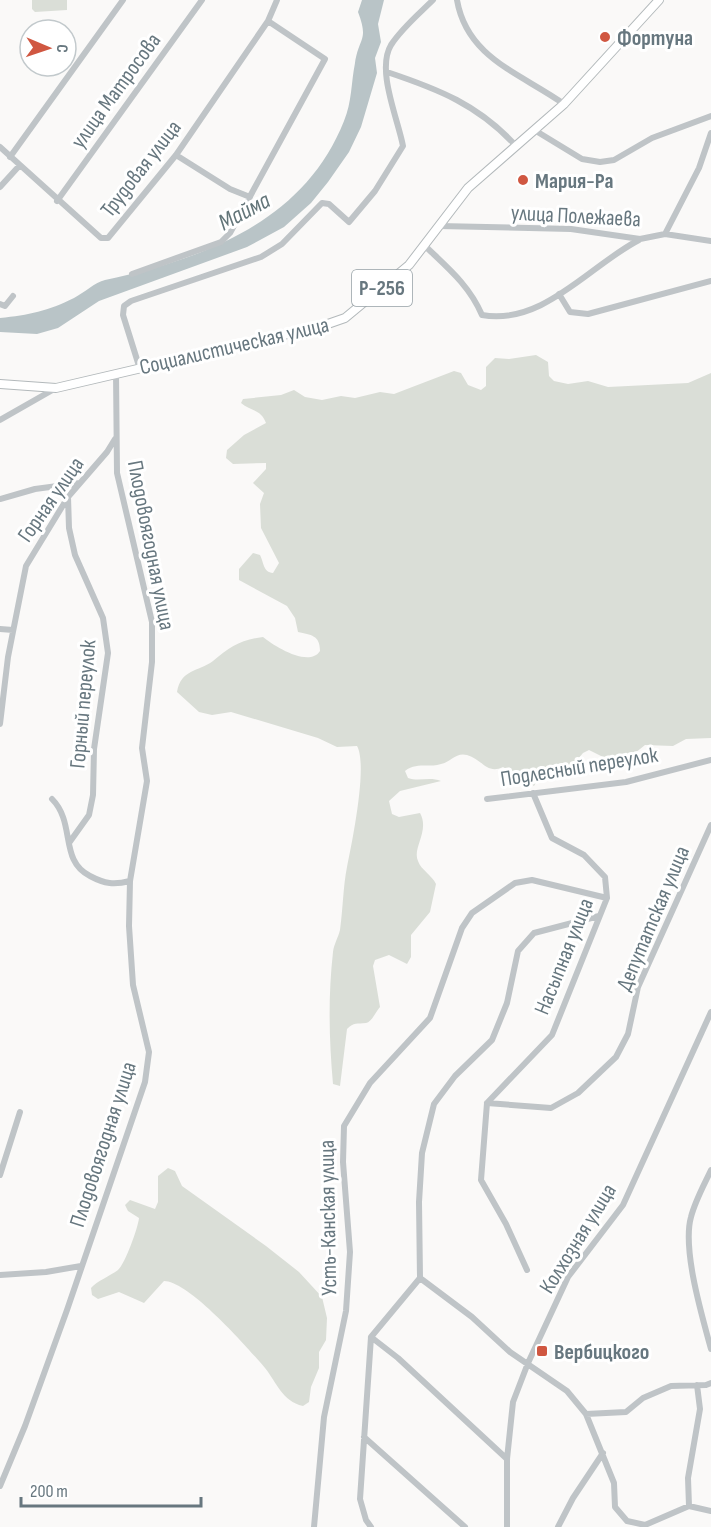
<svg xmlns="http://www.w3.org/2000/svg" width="711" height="1527" font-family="'Sofia Sans Condensed',sans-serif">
	<rect width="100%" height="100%" fill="#faf9f8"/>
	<!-- green -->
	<path fill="#daded7" d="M32 0H67V10L35 12 32 9Z
		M536 355 548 362 549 376 554 381 568 384 588 381 608 387 688 383 711 373V738L686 739 673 746 645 745 630 757 616 760H609L589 750 583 753 573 765 544 768 534 786 503 767C487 775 482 759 467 755 456 752 451 762 441 764 428 768 417 762 405 771L408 778C420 782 429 776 441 781L400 791 389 801 392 814 399 817 420 813C430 831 412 848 418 861 421 870 432 875 436 884L430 912 411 935V957L407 964 389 955 375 960 373 966 380 1007C376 1011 372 1022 366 1023 357 1024 354 1022 347 1029L340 1086 333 1084C329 1039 328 997 333 952 334 944 338 938 340 930 343 909 343 887 347 867 352 843 368 765 357 746L337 747 318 738 231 712 212 715 199 712 177 692C181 669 198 672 213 661 230 647 240 640 263 637 274 646 309 668 320 651 320 635 311 635 298 632L295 618 287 606 239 580V569L253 553 260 555C264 563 263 572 273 573L279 563 261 528 260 504 264 493 253 483 266 469V463L233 464 226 458 227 450 244 435 266 423C261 409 250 411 241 403L243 399 281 395 294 390 305 397 322 400 341 396 355 398 380 392 394 394 454 371 461 373 468 385 481 390 486 386V367L495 358 509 359Z
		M168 1168 175 1171 182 1186 266 1246 299 1272 322 1297 327 1318 326 1340 319 1352V1368L311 1387 309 1402 303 1406C282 1401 277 1383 265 1368 248 1348 189 1281 164 1281L144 1303 119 1292 98 1299 92 1295 91 1288C97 1281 110 1276 118 1270 125 1264 138 1228 139 1218L128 1211 125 1205 130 1200 155 1209 158 1202V1176Z"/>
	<!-- water -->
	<path fill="#b9c4c7" d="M362 0H384L378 24 381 42 375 58 377 73 361 127 349 152 328 182 311 203 284 227 247 247 99 301 58 328 37 334 0 332V318C29 315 48 311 74 298 84 293 95 282 105 280 203 259 304 222 344 121 352 102 351 83 355 63 359 37 369 41 358 12Z"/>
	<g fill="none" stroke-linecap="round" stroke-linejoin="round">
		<defs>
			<path id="major" d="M0 384 56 388 322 326 345 318 409 265 468 188 564 104 659 0"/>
		</defs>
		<!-- major casing -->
		<use href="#major" stroke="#b3b9bb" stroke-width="10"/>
		<!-- minor -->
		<path stroke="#bfc4c7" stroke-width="6" d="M457 0C467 58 520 73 564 104
			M387 72C438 89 479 105 516 146
			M536 131 582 159 600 162 614 160 652 138 711 116
			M0 147 101 238H108L176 155 268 21 277 0
			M176 155 230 189 250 197
			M10 157 123 0
			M0 187 20 165
			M57 201 202 0
			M439 226 571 229 640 239 665 234 711 241
			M665 234 699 168 711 133
			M425 246C448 268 469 285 482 315 543 326 590 265 639 240
			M132 274 221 242 230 233 325 59 268 21
			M559 294 570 312 588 314 711 281
			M0 304 5 306 13 296
			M139 366 123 315 124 306 131 301 261 257 282 244 322 203 329 204 349 222 375 191 403 146C398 119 376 70 391 45 402 28 419 14 433 0
			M0 420 56 388
			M68 497 69 528 75 555 103 618 108 653 94 749 93 795 89 815 69 843
			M0 499 35 489 80 483
			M0 629 13 630
			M0 724 8 657 26 566 68 497 107 452 115 439
			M52 799C76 823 59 861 90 876 105 884 114 885 130 881
			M487 799 626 782 711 760
			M599 916 534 933 518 951 507 1003 492 1040 455 1076 434 1104 422 1153 419 1202 420 1278 472 1317 510 1352 567 1391 586 1414 614 1483 615 1507 627 1521 645 1525 689 1506 711 1511
			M487 1103 552 1035 607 898 605 877 584 855 552 838 533 793
			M711 1170C704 1185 695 1201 691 1217 682 1249 702 1316 711 1349
			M0 1175 20 1112
			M527 1270 506 1224 481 1180 487 1103 551 1108 578 1093 616 1057 628 1034 638 987 711 825
			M0 1275 46 1272 81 1266
			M371 1337 398 1358 507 1459
			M586 1414 626 1412 643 1398 671 1386 706 1385 711 1383
			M364 1437 465 1527
			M0 1486 25 1426 67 1310 145 1082 149 1052 133 985 129 926 130 881 147 781 142 748 152 662V622L117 473 116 373
			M689 1506 688 1478 700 1409 697 1385
			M314 1527 324 1417 346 1311 350 1252 343 1162 344 1126 370 1083 430 1018 462 928 472 913 515 883 532 880 607 898
			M371 1527 366 1520 360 1499 371 1337 420 1278
			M507 1527V1459L513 1402 528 1363 568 1277 623 1205 711 1012
			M558 1527 573 1498 603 1453"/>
		<!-- major -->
		<use href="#major" stroke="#fff" stroke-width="8"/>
	</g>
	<!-- markers -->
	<g fill="#d05741" stroke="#fff" stroke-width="2">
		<circle cx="605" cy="37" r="6"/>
		<circle cx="523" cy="180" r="6"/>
		<rect x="536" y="1345" width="12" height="12" rx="3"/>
	</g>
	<g text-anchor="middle" stroke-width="6" stroke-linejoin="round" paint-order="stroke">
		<!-- shield labels -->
		<rect fill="#fff" stroke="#95a0a5" stroke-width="1.5" x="352" y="270" width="60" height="36" rx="4.5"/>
		<g font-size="21" font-weight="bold" fill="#67777f">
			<text x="382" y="295">Р-256</text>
		</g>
		<!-- poi labels -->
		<g font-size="22" font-weight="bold" fill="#67777f" stroke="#fff" text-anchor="start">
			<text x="617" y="45">Фортуна</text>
			<text x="535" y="188">Мария-Ра</text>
			<text x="554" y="1359">Вербицкого</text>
		</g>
		<!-- street labels -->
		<g font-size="22" fill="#67777f" stroke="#fff">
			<text transform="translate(115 90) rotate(-54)" y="8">улица Матросова</text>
			<text transform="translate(140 168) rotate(-52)" y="8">Трудовая улица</text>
			<text transform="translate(576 215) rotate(3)" y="8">улица Полежаева</text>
			<text transform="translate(234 345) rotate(-13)" y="8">Социалистическая улица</text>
			<text transform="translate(50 499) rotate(-55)" y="8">Горная улица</text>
			<text transform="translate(152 545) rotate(79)" y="8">Плодовоягодная улица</text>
			<text transform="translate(82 704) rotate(-85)" y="8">Горный переулок</text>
			<text transform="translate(579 766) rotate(-9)" y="8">Подлесный переулок</text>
			<text transform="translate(652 918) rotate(-67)" y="8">Депутатская улица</text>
			<text transform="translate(563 956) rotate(-68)" y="8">Насыпная улица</text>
			<text transform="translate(102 1144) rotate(-72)" y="8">Плодовоягодная улица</text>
			<text transform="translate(327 1218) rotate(-91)" y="8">Усть-Канская улица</text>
			<text transform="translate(577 1238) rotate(-58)" y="8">Колхозная улица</text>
		</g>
		<!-- water labels -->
		<g font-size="24" font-style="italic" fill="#637579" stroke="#fff">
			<text transform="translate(244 211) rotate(-28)" y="8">Майма</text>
		</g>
	</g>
	<!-- north arrow -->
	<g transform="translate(48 48) rotate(92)"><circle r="28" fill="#ffffff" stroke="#c2c9cc" stroke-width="1.5"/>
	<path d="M0-4.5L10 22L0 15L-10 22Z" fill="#d05741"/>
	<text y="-9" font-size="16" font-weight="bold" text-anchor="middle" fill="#67777f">С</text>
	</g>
	<!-- scale -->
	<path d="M21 1497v9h180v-9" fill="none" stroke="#67777f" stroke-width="3"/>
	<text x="30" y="1497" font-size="18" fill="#67777f" stroke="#ffffff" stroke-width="4.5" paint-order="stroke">200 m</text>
</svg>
